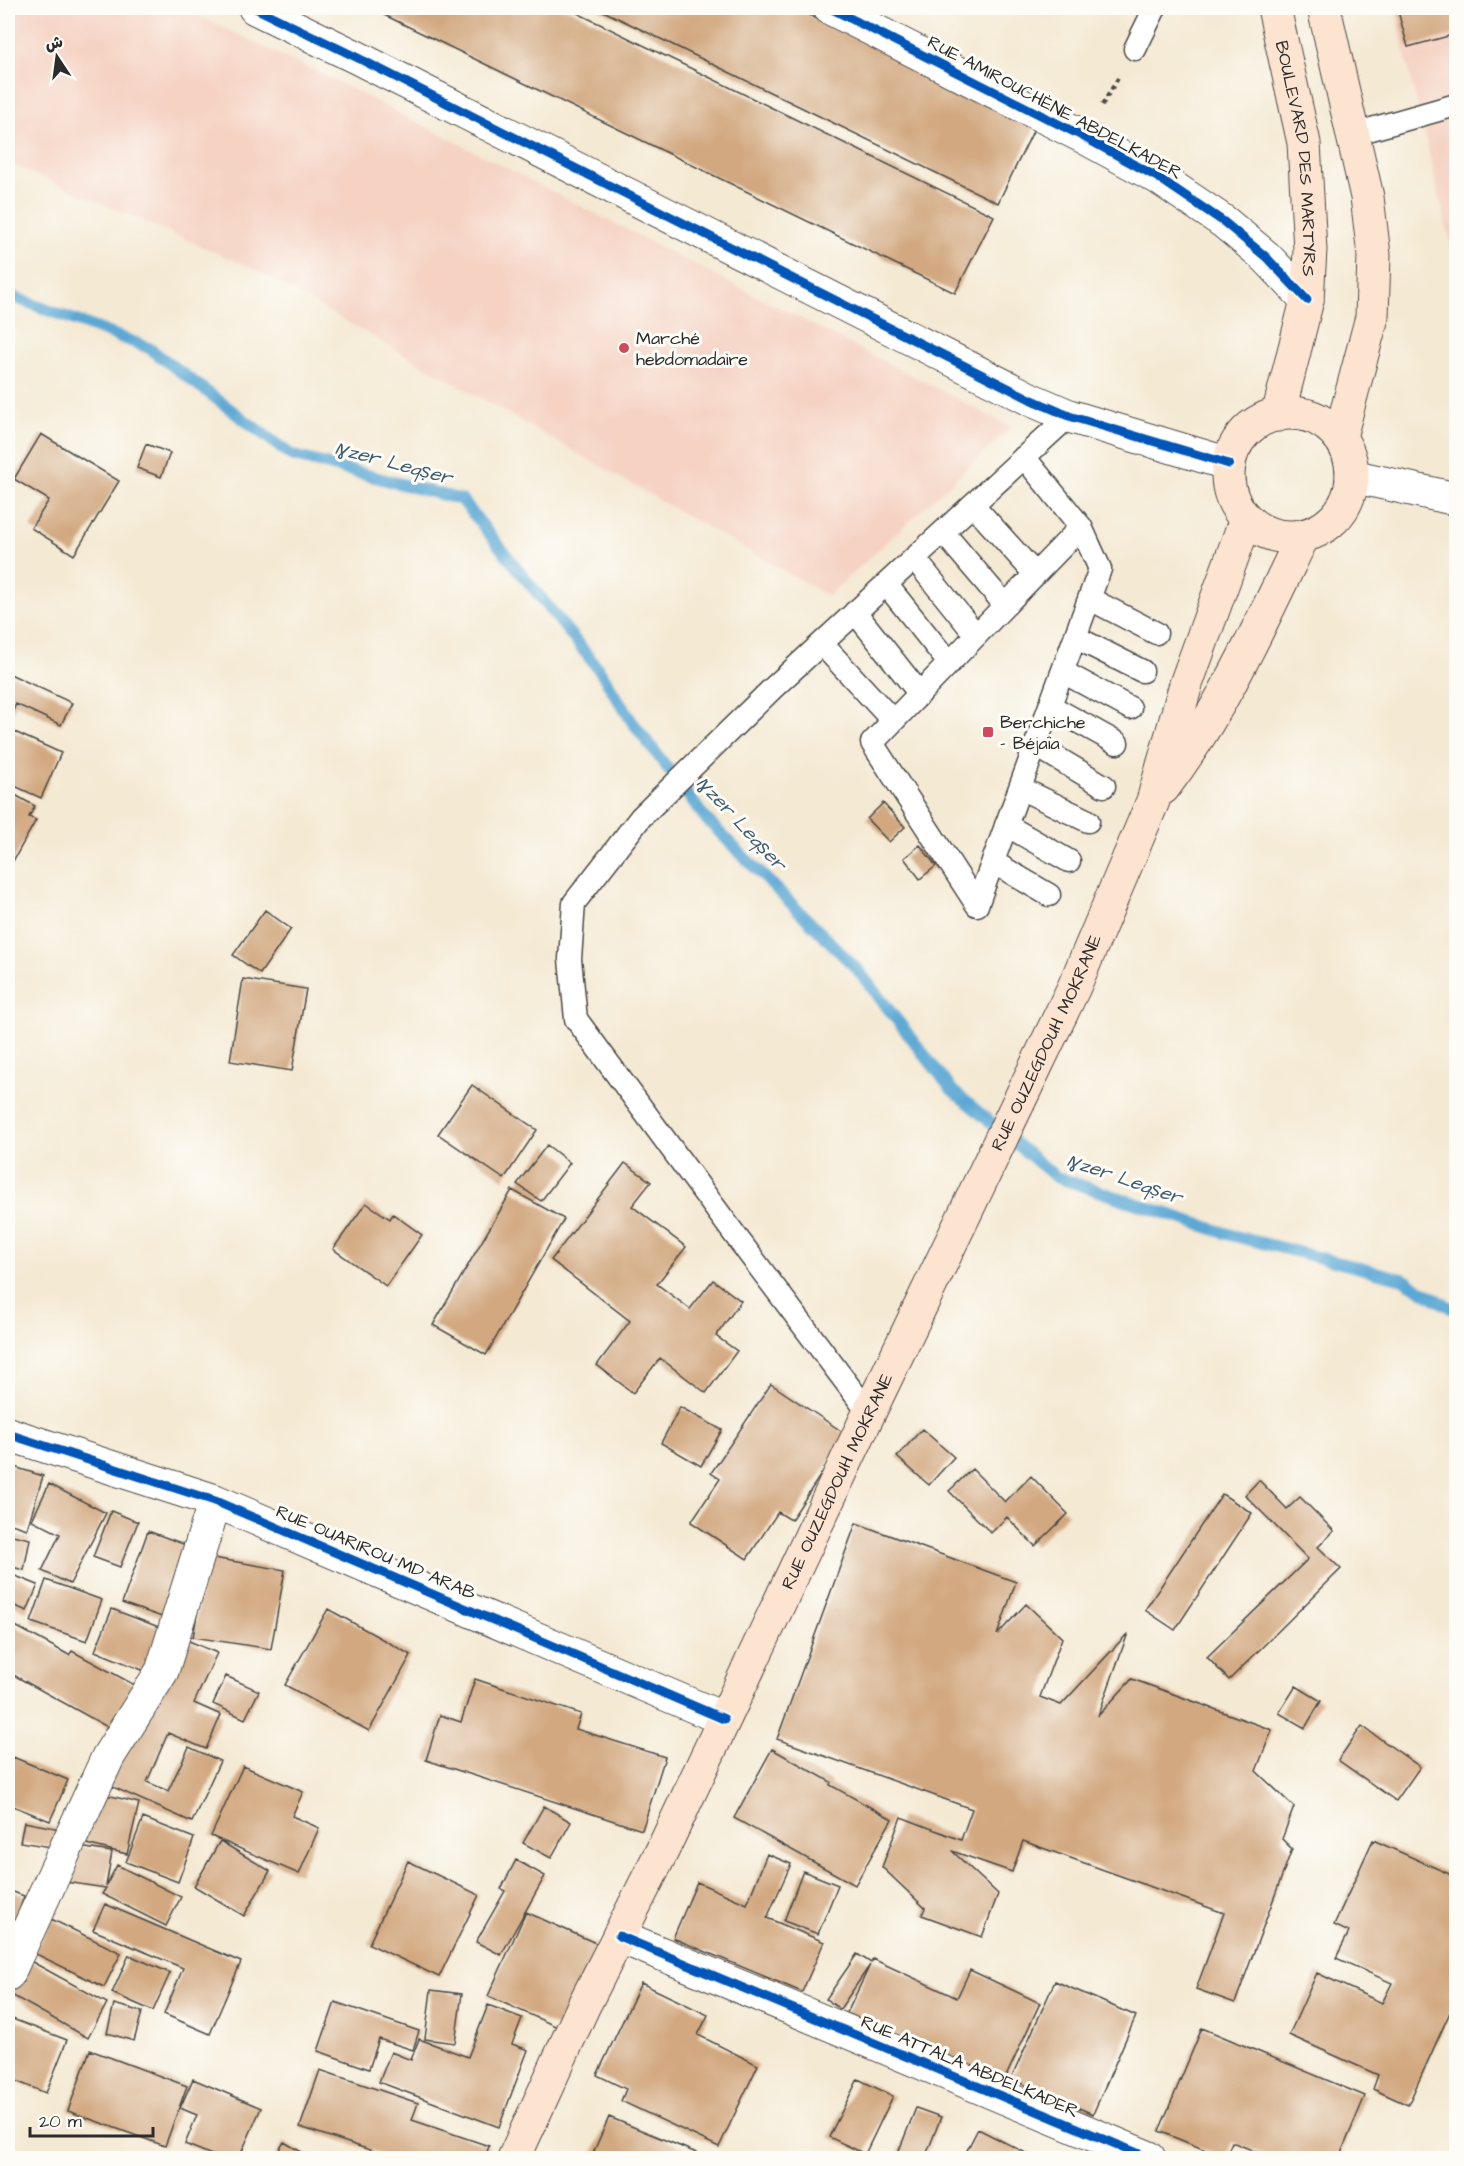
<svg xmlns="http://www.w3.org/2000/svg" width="1464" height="2166" font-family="'Architects Daughter','Playpen Sans Arabic',sans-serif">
	<rect width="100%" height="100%" fill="#fdfcf7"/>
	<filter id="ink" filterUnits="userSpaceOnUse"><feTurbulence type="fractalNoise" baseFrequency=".0167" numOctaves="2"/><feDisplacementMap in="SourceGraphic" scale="12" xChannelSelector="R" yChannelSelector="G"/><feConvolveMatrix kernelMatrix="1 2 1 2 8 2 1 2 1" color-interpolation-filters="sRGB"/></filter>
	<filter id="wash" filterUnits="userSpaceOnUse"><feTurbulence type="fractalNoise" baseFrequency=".008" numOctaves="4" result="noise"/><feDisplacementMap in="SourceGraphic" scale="24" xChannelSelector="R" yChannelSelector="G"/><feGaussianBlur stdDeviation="1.35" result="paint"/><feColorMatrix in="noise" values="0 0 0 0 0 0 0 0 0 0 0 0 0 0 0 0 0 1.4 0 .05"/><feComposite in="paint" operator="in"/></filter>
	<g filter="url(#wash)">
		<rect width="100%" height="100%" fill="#f4e9d3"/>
		<!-- built -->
		<path fill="#f5d2c2" d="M8 8H182L352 89 1012 427 828 596 252 268 8 163Z
			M1394 8H1456V266Z"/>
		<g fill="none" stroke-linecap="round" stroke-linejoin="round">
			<!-- stream -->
			<path stroke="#5ca8d4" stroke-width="12" d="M8 295 149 348 291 455 462 500 600 671 631 720 706 819 857 969 952 1090 1056 1177 1231 1235 1403 1279 1456 1311"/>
		</g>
		<g id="blocks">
			<!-- building -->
			<path fill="#d2a880" d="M370 8H567L994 216 955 293Z
				M597 8H795L1036 125 998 203Z
				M1397 8H1456V34L1408 47Z
				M41 434 119 481 74 555 31 528 49 500 14 479Z
				M146 444 170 453 161 477 137 468Z
				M8 673 72 703 61 725 16 704 8 721Z
				M8 729 61 753 41 798 8 783Z
				M8 791 35 806 29 817 36 820 13 861 8 857Z
				M883 803 905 827 889 842 867 819Z
				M920 845 936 866 920 879 904 858Z
				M265 910 291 929 260 974 233 955Z
				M243 979 306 989 292 1071 230 1061Z
				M472 1085 537 1130 504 1179 438 1134Z
				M547 1145 570 1163 541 1201 517 1184Z
				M625 1163 651 1182 632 1206 686 1247 657 1284 690 1309 713 1280 741 1301 716 1336 737 1351 706 1393 660 1358 633 1393 597 1365 630 1321 551 1260Z
				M512 1190 564 1219 486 1355 433 1325Z
				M366 1203 390 1219 393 1214 422 1235 386 1286 333 1249Z
				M771 1384 847 1435 791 1520 778 1512 747 1559 691 1522 720 1479 711 1473Z
				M680 1407 722 1430 701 1466 661 1443Z
				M922 1429 954 1457 929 1485 897 1457Z
				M8 1465 43 1476 27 1529 8 1523Z
				M972 1469 1005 1502 1031 1476 1068 1514 1035 1546 1007 1517 991 1533 949 1491Z
				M1259 1480 1287 1509 1300 1497 1334 1531 1318 1547 1341 1569 1229 1680 1207 1657 1308 1559 1245 1495Z
				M49 1484 106 1513 70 1584 42 1571 60 1534 32 1520Z
				M1222 1494 1252 1513 1175 1630 1145 1610Z
				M111 1511 138 1522 120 1567 93 1557Z
				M856 1523 1016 1582 997 1635 1026 1604 1062 1638 1040 1697 1061 1705 1128 1633 1098 1716 1132 1679 1272 1730 1256 1771 1294 1807 1282 1839 1292 1849 1235 2003 1196 1989 1224 1913 1023 1841 1012 1872 952 1851 998 1894 982 1937 922 1915 925 1908 882 1867 901 1817 961 1840 972 1809 777 1739Z
				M148 1531 189 1546 162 1617 122 1603Z
				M8 1534 30 1539 24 1570 8 1566Z
				M207 1557 285 1570 271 1649 193 1637Z
				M8 1573 38 1585 27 1611 8 1603Z
				M46 1580 102 1600 87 1641 31 1622Z
				M112 1609 169 1631 152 1674 95 1651Z
				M328 1609 411 1655 369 1731 285 1685Z
				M8 1622 69 1655 72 1651 144 1690 120 1734 8 1672Z
				M182 1638 217 1653 194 1703 221 1715 206 1749 168 1733 147 1782 168 1791 189 1747 220 1761 192 1822 106 1784Z
				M226 1676 259 1691 245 1719 213 1704Z
				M475 1679 581 1714 576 1729 665 1757 642 1830 426 1760 440 1715 461 1722Z
				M1296 1686 1321 1701 1305 1728 1279 1713Z
				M1362 1726 1420 1767 1396 1801 1338 1760Z
				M772 1749 831 1782 830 1785 892 1819 855 1885 734 1818Z
				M13 1757 68 1780 50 1821 8 1804V1770Z
				M243 1766 303 1792 292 1816 319 1828 299 1874 211 1836Z
				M95 1792 139 1803 127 1854 82 1843Z
				M544 1806 571 1822 551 1858 523 1843Z
				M143 1818 194 1838 178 1882 126 1862Z
				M24 1822 66 1830 63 1849 20 1842Z
				M1373 1840 1456 1877V1999L1408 2105 1373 2089 1378 2075 1289 2035 1317 1973 1382 2003 1392 1983 1336 1958 1349 1932 1334 1925Z
				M220 1841 270 1871 244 1916 194 1886Z
				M72 1846 112 1852 106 1886 117 1865 181 1897 166 1926 102 1894 106 1888 66 1882Z
				M767 1854 791 1864 767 1918 824 1942 802 1992 673 1938 697 1882 747 1904Z
				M516 1860 545 1876 501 1955 476 1942 505 1891 501 1889Z
				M408 1861 479 1895 439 1977 369 1944Z
				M803 1871 838 1885 818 1934 784 1921Z
				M8 1890 24 1896 8 1944Z
				M105 1904 241 1962 210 2034 164 2014 183 1968 93 1930Z
				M526 1912 600 1945 562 2029 488 1996Z
				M51 1919 121 1953 104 1987 34 1953Z
				M857 1954 871 1963 873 1959 957 1998 970 1970 1040 2003 1003 2083 847 2013 870 1965 840 2009 826 1999Z
				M129 1955 170 1973 153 2011 112 1993Z
				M25 1958 107 2003 88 2038 8 1993Z
				M1055 1981 1136 2016 1093 2114 1011 2079Z
				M641 1983 708 2015 698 2035 758 2065 719 2147 621 2101 626 2089 597 2075Z
				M431 1990 462 1994 455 2043 425 2039Z
				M335 2002 419 2031 413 2050 379 2039 369 2069 318 2051Z
				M114 2004 142 2012 134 2041 107 2033Z
				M488 2005 522 2018 512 2044 528 2050 499 2127 379 2082 391 2052 411 2060 419 2039 468 2057Z
				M10 2018 67 2040 46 2093 8 2078V2024Z
				M1202 2028 1365 2096 1339 2158H1272L1232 2142 1225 2158 1159 2131Z
				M90 2050 187 2086 165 2146 68 2111Z
				M320 2070 418 2103 412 2120 489 2146 485 2158H380L382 2154 300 2127Z
				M193 2079 261 2108 239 2158H219L185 2144 197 2115 180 2108Z
				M858 2079 893 2096 865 2154 829 2137Z
				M916 2108 941 2117 925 2158H912L898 2153Z
				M609 2117 699 2154 697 2158H591Z
				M978 2129 1036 2158H963Z
				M284 2142 312 2158H274Z"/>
		</g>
	</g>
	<g filter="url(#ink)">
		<use href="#blocks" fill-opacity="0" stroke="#494844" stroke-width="1.5"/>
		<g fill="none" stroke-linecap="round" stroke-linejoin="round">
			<defs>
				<path id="lane" d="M1135 49 1155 8
					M1354 134 1456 105
					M973 505 1035 574
					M943 532 1005 605
					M914 558 976 635
					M886 584 949 663
					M1090 599 1156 633
					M855 612 920 694
					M1075 637 1142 671
					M822 644 893 721
					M1063 672 1130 708
					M1050 706 1117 743
					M1035 745 1104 786
					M1020 788 1088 821
					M1006 825 1069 861
					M993 862 1049 895
					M977 905 1100 569 1081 527 1024 457
					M977 905 872 743 1081 527
					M869 1413 738 1239 576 1019 570 959 574 903 641 817 773 688 1069 416"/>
				<path id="street" d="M255 8 358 58 1032 400 1069 416 1229 464
					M830 8 1084 137 1159 178 1224 222 1266 257 1307 300
					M1352 476 1456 499
					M8 1434 215 1501 724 1719
					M619 1936 1149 2158
					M8 1974 108 1757 162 1671 215 1501"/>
				<g id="secondary">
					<path id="s1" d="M1274 8 1304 143 1310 250 1307 300 1278 415"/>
					<path d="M1324 8 1367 197 1374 255 1372 317 1340 437"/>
					<circle cx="1290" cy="475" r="62"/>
					<path d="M1163 788C1222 711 1261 623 1303 536"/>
					<path id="s2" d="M514 2158 584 2005 663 1849 869 1413 1074 987 1153 801 1186 684 1246 519"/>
				</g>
			</defs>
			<!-- lane casing -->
			<use href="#lane" stroke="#494844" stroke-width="25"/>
			<!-- street casing -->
			<use href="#street" stroke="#494844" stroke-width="35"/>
			<!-- secondary casing -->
			<use href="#secondary" stroke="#494844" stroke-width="35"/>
			<!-- path -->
			<path stroke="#494844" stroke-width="4" stroke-dasharray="4.5 4.5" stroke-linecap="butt" d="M1102 105 1120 75"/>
			<!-- lane -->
			<use href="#lane" stroke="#fff" stroke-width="22"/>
			<!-- street -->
			<use href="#street" stroke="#fff" stroke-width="33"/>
			<!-- secondary -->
			<use href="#secondary" stroke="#fde4d1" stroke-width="33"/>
			<defs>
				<path id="cycleway" d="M255 8 358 58 1032 400 1069 416 1229 464
					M830 8 1084 137 1159 178 1224 222 1266 257 1307 300
					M8 1434 215 1501 724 1719
					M619 1936 1149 2158"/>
			</defs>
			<!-- cycleway casing -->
			<use href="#cycleway" stroke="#fdfcf7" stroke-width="13"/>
			<!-- cycleway -->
			<use href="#cycleway" stroke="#0057b8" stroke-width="9"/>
		</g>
	</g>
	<!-- markers -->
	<g fill="#d1495b" stroke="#fdfcf7" stroke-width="2">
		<circle cx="624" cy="348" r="6"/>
		<rect x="982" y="726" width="12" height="12" rx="3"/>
	</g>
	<g text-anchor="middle" stroke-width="6" stroke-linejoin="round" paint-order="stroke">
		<!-- street labels -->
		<g font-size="18" fill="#2b2b2b" stroke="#fdfcf7">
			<text transform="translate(1055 107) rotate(28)" y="6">RUE AMIROUCHÈNE ABDELKADER</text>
			<text dy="6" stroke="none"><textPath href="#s1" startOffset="153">BOULEVARD DES MARTYRS</textPath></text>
			<text dy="6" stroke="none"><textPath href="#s2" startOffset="1236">RUE OUZEGDOUH MOKRANE</textPath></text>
			<text dy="6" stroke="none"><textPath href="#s2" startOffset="750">RUE OUZEGDOUH MOKRANE</textPath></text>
			<text transform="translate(376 1552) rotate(23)" y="6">RUE OUARIROU MD ARAB</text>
			<text transform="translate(970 2066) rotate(23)" y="6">RUE ATTALA ABDELKADER</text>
		</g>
		<!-- poi labels -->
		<g font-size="18" fill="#2b2b2b" stroke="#fdfcf7" text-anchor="start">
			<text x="636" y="344">Marché<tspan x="636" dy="21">hebdomadaire</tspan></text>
			<text x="1000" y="728">Berchiche<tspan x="1000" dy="21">- Béjaïa</tspan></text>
		</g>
		<!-- water labels -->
		<g font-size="20" font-style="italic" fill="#3f5d6f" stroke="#fdfcf7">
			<text transform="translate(394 462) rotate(15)" y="7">Iɣzer Leqṣer</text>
			<text transform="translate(742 823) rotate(47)" y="7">Iɣzer Leqṣer</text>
			<text transform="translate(1125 1178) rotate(19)" y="7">Iɣzer Leqṣer</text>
		</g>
	</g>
	<!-- margin -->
	<rect width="1464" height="2166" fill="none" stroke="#fdfcf7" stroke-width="30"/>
	<!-- north arrow -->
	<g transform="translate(57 57) rotate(347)" stroke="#fdfcf7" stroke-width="4.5" paint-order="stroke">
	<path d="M0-4.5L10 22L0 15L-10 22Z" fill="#2b2b2b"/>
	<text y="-9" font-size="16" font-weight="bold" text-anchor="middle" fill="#2b2b2b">ش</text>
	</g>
	<!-- scale -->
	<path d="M30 2127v9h123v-9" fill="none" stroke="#2b2b2b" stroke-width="3"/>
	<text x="39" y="2127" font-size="18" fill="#2b2b2b" stroke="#fdfcf7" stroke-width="4.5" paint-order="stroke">20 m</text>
</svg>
